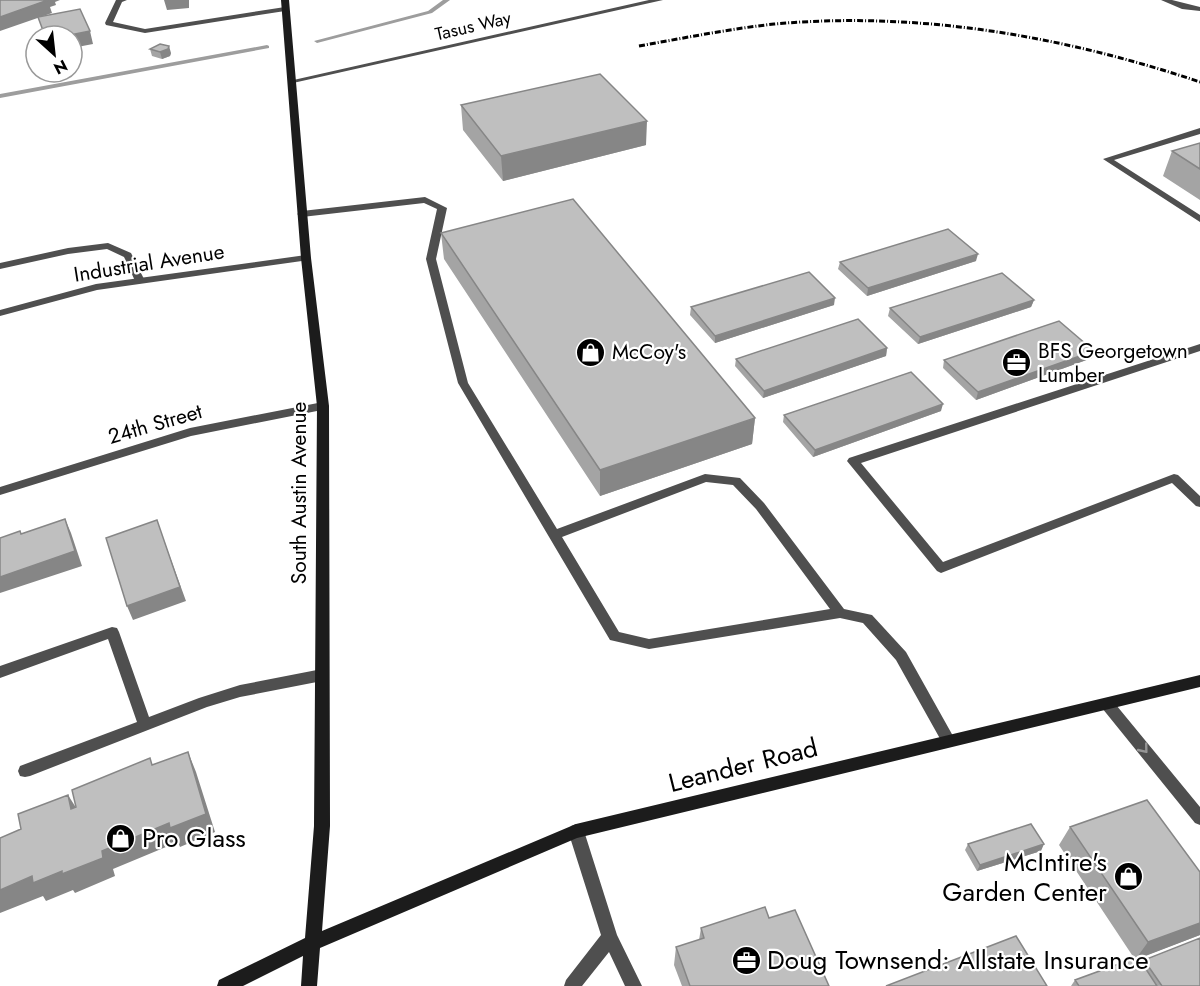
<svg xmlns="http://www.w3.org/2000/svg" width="1200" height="986" font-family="Jost,sans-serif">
	<rect width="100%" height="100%" fill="#fff"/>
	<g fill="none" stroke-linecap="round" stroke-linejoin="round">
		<!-- stream -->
		<path fill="#9d9d9d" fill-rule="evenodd" d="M443 0H450L432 13 317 43 314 41 428 11Z
			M267 45 269 46V48L0 98V94Z"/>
		<!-- service -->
		<path fill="#4f4f4f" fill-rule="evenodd" d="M116 0H127L122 2 113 22 145 29 285 7 289 9 285 11 145 33 106 25 105 23Z
			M649 0H663L293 83 289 81Z
			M1161 0H1172L1200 7V11L1182 9Z
			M1200 128V134L1114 160 1200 215V222L1103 159Z
			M425 197 447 208 436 259 468 383 557 529 705 474 740 478 764 503 844 609 872 615 906 652 953 736 955 740 953 744 948 746 943 744 896 660 863 623 840 618 649 649 610 640 458 383 426 259 437 209 424 203 302 217 297 214 302 211ZM706 482 733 485 756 509 830 609 649 639 619 632 562 537Z
			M108 243 131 253 145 281 144 283H136L124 257 107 249 68 254 0 269V263L68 248Z
			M1200 344V351L861 463 943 562 1174 474 1178 475 1200 496V507L1196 506 1172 483 941 573 937 571 847 461 849 458Z
			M112 627 117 628 119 632 149 717 199 698 240 685 322 669 327 671 329 675 327 679 322 681 240 697 207 707 30 776 25 777 20 776 18 771 20 766 137 722 108 639 0 678V666Z
			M1107 698 1112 700 1200 807V825L1195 823 1102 708 1100 704 1102 700Z
			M576 824 581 826 584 831 617 935 642 986H625L609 952 582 986H564L566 980 601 935 568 831 571 826Z"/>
		<!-- minor -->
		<path fill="#4f4f4f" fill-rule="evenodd" d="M306 255 311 258 309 260 97 290 0 316V310L96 284Z
			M323 402 329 406 327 409 191 436 0 495V487L190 428Z"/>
		<!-- secondary -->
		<path fill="#1c1c1c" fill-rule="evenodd" d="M281 0H289L311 258 329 406 330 826 322 931 576 824 1200 675V687L577 838 320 948 317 986H301L303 956 243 986H217L219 980 305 938 314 826 317 406 301 258Z"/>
		<!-- rail -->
		<path stroke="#000" stroke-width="3" stroke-dasharray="6 2 1 2" stroke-linecap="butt" d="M639 46C684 38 729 29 774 24 919 11 1063 36 1200 82"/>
	</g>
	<!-- wall -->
	<path fill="#a4a4a4" d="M150 49 171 53 170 56 162 59 152 56Z
		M461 105 646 145 503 181 463 130Z
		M1200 143V200L1163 176 1172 151Z
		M441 233 755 418 752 444 600 496 444 259Z
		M976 261 867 296 838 269 840 262Z
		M1034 300 1031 307 918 344 888 316 890 308Z
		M834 305 715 343 690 315 691 307Z
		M887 348 886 356 763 398 735 366 736 359Z
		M1092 358 976 400 943 368 944 360Z
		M941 411 813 457 783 422 784 415Z
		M1070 827 1200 872V935L1139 958 1142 963 1144 960 1200 986H1071L1075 980 1134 958 1059 845Z
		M968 844 1041 851 977 871 965 850Z
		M769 918 829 986H682L674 965 676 947 699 940 701 928Z"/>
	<!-- shaded-wall -->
	<path fill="#868686" d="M42 0H60L55 2 56 5 50 7 52 13 0 31V17Z
		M164 0H189V8L167 10Z
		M90 31 93 44 72 48V36H65Z
		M169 46 171 53 170 56 162 59 160 52Z
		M647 121 646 145 503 181 501 156Z
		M978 254 976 261 867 296 868 288Z
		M835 298 834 305 715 343V336Z
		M1034 300 1031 307 918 344 920 337Z
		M887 348 886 356 763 398 764 391Z
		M1094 351 1092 358 976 400 978 392Z
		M943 404 941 411 813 457 815 450Z
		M755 418 752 444 600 496V470Z
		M65 519 71 533 82 566 0 593V577Z
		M162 535 186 601 133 620 127 606Z
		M188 752 196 772 215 832 180 847 178 842 113 869 115 876 75 893 73 890 46 901 43 896 0 913V890L32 876 102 851Z
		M68 795 80 814 71 809Z
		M1044 844 1041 851 977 871 980 865Z
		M1200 923V935L1135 960 1148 942Z"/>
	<!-- building -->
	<path fill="#bfbfbf" stroke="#868686" stroke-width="1.5" d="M0 0H48L0 17Z
		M80 9 90 31 65 36H45L38 17Z
		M160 44 169 46 168 49 160 52 150 49Z
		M600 74 647 121 501 156 461 105Z
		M1200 143V169L1172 151Z
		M573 199 755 418 600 470 441 233Z
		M948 229 978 254 868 288 840 262Z
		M809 272 835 298 715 336 691 307Z
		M1002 273 1034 300 920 337 890 308Z
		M858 319 887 348 764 391 736 359Z
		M1059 321 1094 351 978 392 944 360Z
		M911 372 943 404 815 450 784 415Z
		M65 519 75 551 0 577V538L20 531 21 534Z
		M157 520 180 587 127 606 106 538Z
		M188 752 206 814 170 828 169 823 102 851 103 858 62 874V871L33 883 32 876 0 890V838L21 829 18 814 68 795 71 809 76 807 72 790 150 758 152 765Z
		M1147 800 1200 872V923L1148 942 1070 827Z
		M1031 824 1044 844 980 865 968 844Z
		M765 907 769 918 795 910 829 986H690L676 947 704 938 701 928Z
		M1016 936 1047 986H886Z
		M1200 938V986H1162L1144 960Z
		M1138 957 1157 986H1079L1075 980Z"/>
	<!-- one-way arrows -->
	<defs><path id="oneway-chevron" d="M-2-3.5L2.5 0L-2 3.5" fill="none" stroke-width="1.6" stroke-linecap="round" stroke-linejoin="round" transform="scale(1.5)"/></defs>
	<use stroke="#959595" href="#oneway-chevron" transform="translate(1144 749) rotate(51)"/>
	<!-- icons -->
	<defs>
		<symbol id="shop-disc" viewBox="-11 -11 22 22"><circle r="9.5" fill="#000" stroke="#fff"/><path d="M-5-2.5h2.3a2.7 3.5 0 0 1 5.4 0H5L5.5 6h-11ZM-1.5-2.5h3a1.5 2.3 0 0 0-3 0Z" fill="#fff"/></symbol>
		<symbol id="office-disc" viewBox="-11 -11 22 22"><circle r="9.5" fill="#000" stroke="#fff"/><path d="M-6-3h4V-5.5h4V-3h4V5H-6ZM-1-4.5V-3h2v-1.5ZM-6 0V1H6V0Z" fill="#fff"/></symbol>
	</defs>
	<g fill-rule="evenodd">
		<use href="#shop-disc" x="574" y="336" width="33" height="33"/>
		<use href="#office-disc" x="1000" y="346" width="33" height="33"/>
		<use href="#shop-disc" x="104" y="822" width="33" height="33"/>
		<use href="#shop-disc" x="1112" y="860" width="33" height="33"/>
		<use href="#office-disc" x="730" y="944" width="33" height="33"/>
	</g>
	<g text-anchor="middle" stroke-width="4.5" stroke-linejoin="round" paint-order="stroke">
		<!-- far-street labels -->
		<g font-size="18" fill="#000" stroke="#fff">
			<text transform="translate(473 26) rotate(-13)" y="6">Tasus Way</text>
		</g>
		<!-- street labels -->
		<g font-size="21" fill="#000" stroke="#fff">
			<text transform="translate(149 263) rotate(-9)" y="7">Industrial Avenue</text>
			<text transform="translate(155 424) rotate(-16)" y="7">24th Street</text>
			<text transform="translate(299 493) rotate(-90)" y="7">South Austin Avenue</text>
		</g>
		<!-- poi labels -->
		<g font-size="21" fill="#000" stroke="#fff" text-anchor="start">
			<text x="1038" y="358">BFS Georgetown<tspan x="1038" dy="24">Lumber</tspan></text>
			<text x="612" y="359">McCoy's</text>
		</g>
		<!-- near-street labels -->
		<g font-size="26" fill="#000" stroke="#fff">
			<text transform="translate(743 765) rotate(-14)" y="9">Leander Road</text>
		</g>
		<!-- near-poi labels -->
		<g font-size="26" fill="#000" stroke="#fff" text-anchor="start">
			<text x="142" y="847">Pro Glass</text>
			<text x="1107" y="871" text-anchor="end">McIntire's<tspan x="1107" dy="30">Garden Center</tspan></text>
			<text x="767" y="969">Doug Townsend: Allstate Insurance</text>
		</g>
	</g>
	<!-- north arrow -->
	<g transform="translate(54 54) rotate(153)"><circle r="28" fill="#ffffff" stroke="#999999" stroke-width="1.5"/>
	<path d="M0-4.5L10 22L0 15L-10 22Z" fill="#000000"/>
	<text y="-9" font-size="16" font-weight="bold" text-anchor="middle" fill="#000000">N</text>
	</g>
</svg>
